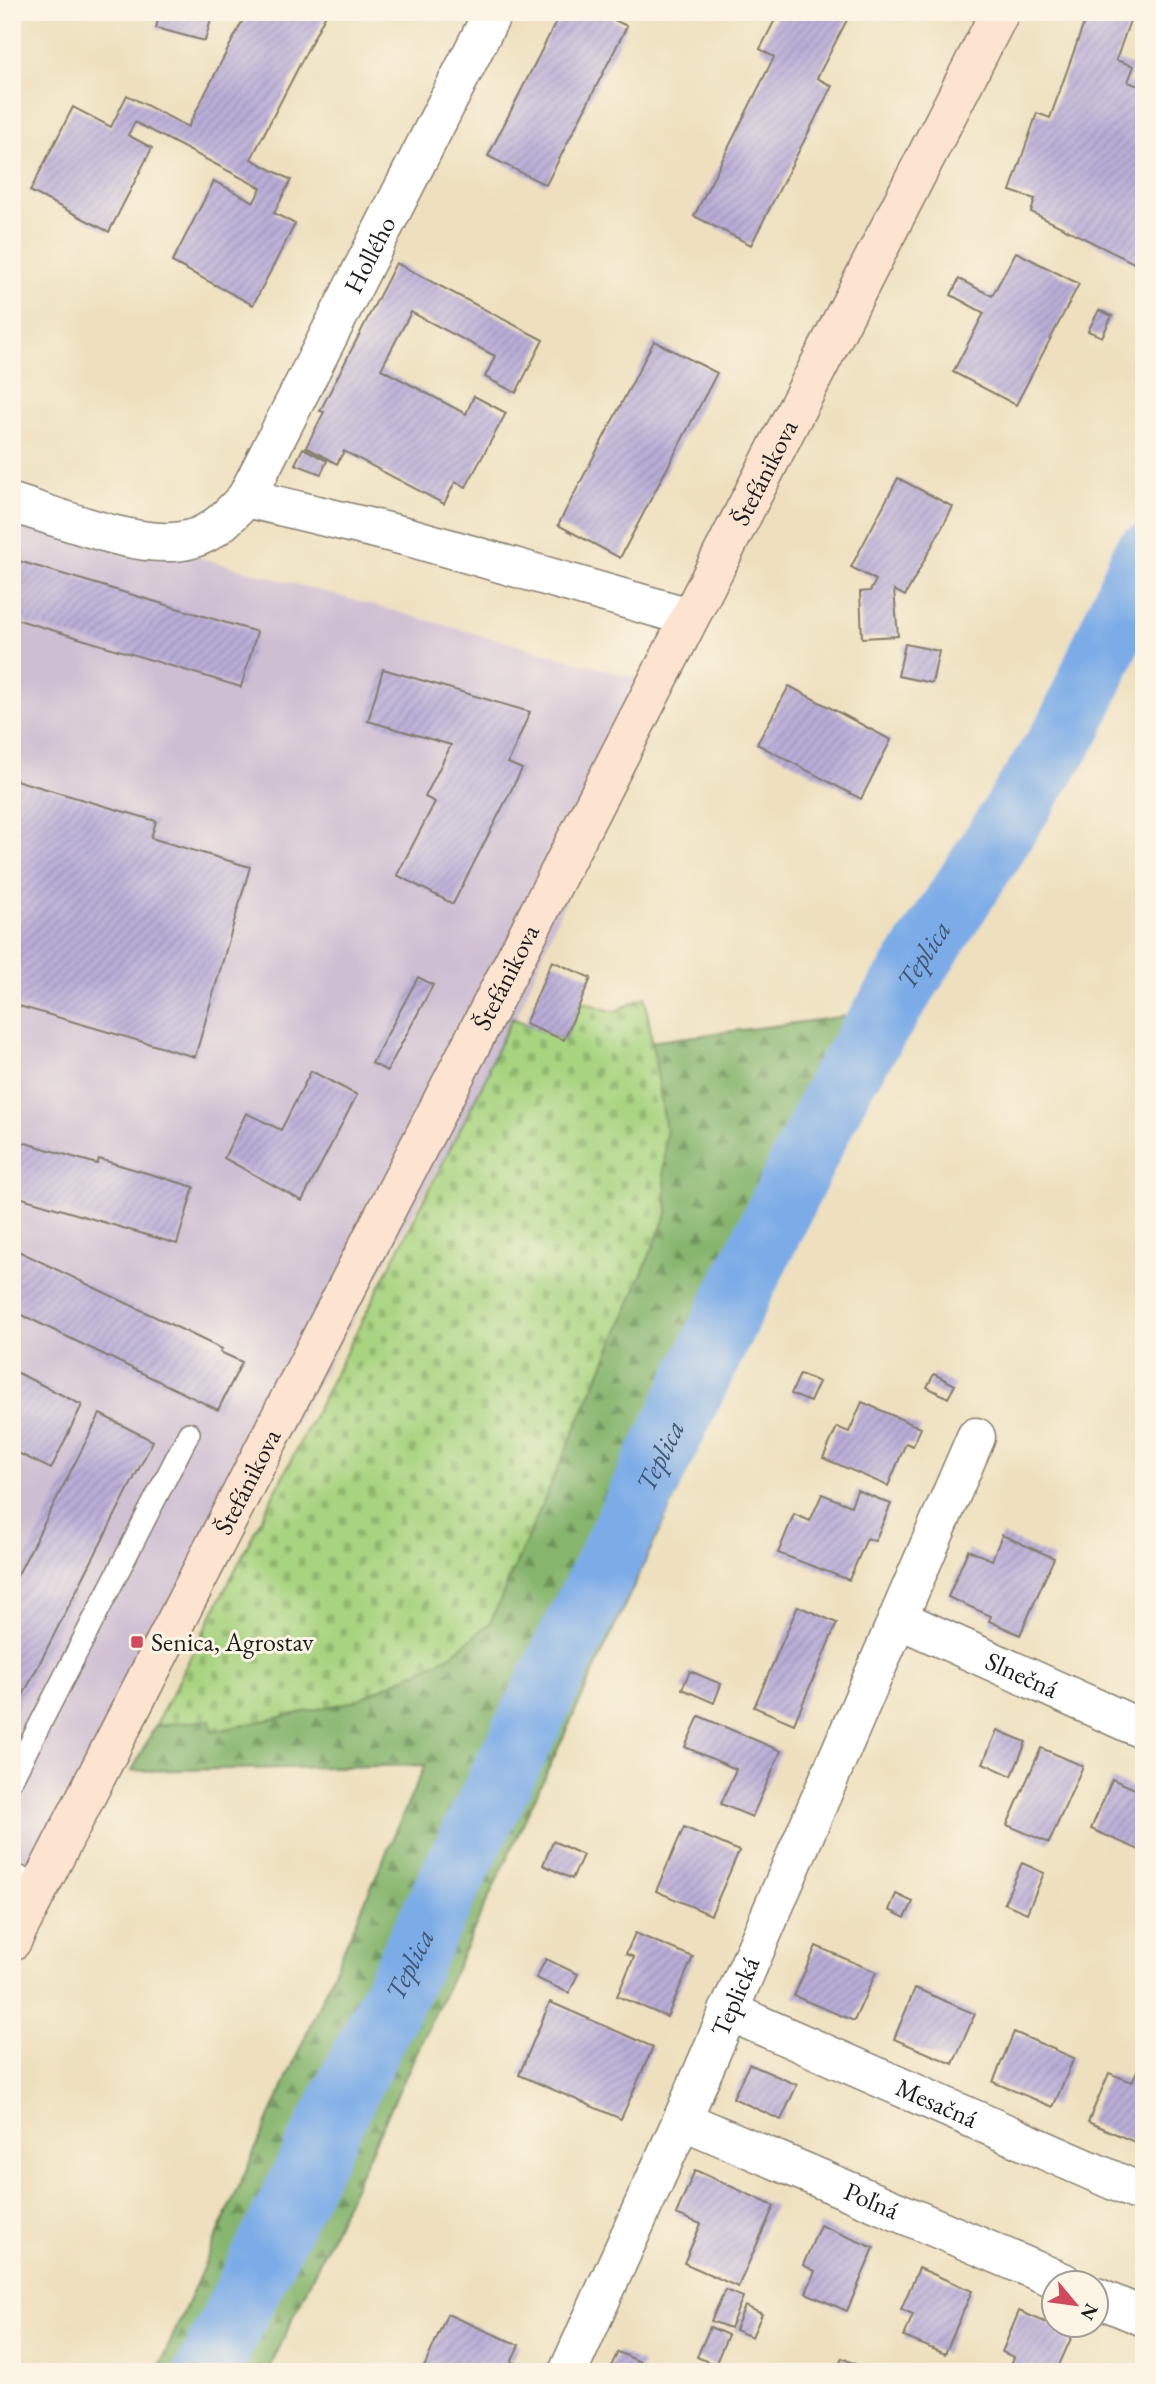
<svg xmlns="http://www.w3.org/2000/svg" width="1156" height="2384" font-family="'EB Garamond',serif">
	<defs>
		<pattern id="forest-firs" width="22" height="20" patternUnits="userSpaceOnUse" patternTransform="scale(1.75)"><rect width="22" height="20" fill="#86b66e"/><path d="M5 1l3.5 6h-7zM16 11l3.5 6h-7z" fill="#6d935a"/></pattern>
		<pattern id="cemetery-stones" width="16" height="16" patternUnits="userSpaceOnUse" patternTransform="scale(1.75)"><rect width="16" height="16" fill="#a8d480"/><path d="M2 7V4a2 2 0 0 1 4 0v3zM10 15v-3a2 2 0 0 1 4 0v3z" fill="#90b56e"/></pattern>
		<pattern id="building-hatch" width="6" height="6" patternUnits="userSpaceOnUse" patternTransform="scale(1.75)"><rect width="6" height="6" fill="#b9add7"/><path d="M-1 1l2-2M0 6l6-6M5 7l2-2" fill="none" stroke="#9e94b8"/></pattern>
	</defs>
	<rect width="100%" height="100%" fill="#fcf5e5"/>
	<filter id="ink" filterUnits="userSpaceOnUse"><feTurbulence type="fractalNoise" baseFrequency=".0143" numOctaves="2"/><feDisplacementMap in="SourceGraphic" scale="14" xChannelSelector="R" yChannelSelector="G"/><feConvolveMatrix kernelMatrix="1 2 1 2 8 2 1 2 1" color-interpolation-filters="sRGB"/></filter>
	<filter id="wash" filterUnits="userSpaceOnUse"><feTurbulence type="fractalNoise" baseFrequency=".00686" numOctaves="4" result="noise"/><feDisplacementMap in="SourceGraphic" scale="28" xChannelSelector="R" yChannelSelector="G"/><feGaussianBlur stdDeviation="1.57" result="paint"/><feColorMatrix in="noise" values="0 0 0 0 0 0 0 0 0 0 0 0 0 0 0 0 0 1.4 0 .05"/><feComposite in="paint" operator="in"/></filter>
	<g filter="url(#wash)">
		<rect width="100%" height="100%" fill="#eee0be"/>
		<!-- industrial -->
		<path fill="#cdbed2" d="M12 506 655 683 498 1062 12 1924Z"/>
		<!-- forest -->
		<path fill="url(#forest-firs)" stroke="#516945" stroke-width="2" d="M902 1009 268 2372H157L425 1765 132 1771 498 1062Z"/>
		<!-- cemetery -->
		<path fill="url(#cemetery-stones)" stroke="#62784e" stroke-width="2" d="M645 997 666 1131 664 1171 668 1211 614 1341 490 1623 450 1656 355 1701 212 1732 210 1720 156 1725 490 1070 488 1068 512 1018 564 1040 581 1001 614 1012Z"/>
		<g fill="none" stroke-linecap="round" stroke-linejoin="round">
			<!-- river -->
			<path stroke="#7cace7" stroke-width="65" id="s1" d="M207 2372 577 1626 841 1083 1070 726 1144 557"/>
		</g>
		<g id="blocks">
			<!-- building -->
			<path fill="url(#building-hatch)" d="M160 12H213L205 41 156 28Z
				M247 12H327L251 159 291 180 274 213 295 224 253 305 172 262 214 181 254 202 261 188 135 122 128 135 152 148 109 232 30 191 73 107 111 127 127 95 188 127Z
				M561 12H616L612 19 627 26 546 185 488 156Z
				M779 12H851L817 78 832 86 751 245 694 216 774 57 760 49Z
				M1088 12H1133L1116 60 1134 66 1128 82 1144 88V268L1031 212 1035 199 1010 191 1037 113 1050 118Z
				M1016 252 1079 284 1016 405 953 372 984 313 951 295 959 279 992 296Z
				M396 263 543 340 516 393 485 377 495 356 411 312 381 369 466 414 474 396 506 413 466 487 455 482 444 504 344 451 337 464 306 447 324 412 320 411Z
				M1099 310 1112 316 1102 337 1088 331Z
				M654 341 717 373 620 558 558 525Z
				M303 448 327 461 321 474 295 464Z
				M898 478 953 507 905 596 894 590 898 636 862 638 860 592 870 591 876 580 851 567Z
				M12 559 257 632 241 687 12 618Z
				M905 644 939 651 932 683 898 676Z
				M383 669 530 712 508 763 522 769 453 904 397 875 435 802 425 797 451 745 368 721Z
				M789 686 891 740 861 799 757 744Z
				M12 779 156 821 151 838 250 867 195 1057 12 1004Z
				M552 961 591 978 564 1040 525 1024Z
				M418 977 433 985 387 1071 372 1063Z
				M311 1071 357 1095 302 1201 224 1158 246 1113 281 1130Z
				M12 1139 97 1164 99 1159 194 1187 177 1244 12 1195Z
				M12 1248 222 1349 220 1352 242 1362 218 1410 12 1310Z
				M12 1370 82 1405 51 1469 12 1450Z
				M800 1374 819 1382 810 1402 791 1394Z
				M934 1374 955 1385 948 1398 927 1387Z
				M862 1402 921 1428 913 1446 906 1443 888 1486 823 1458 837 1427 849 1432Z
				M100 1414 153 1441 12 1717V1586Z
				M857 1490 891 1504 875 1541 867 1538 849 1580 778 1553 794 1514 810 1521 822 1494 851 1506Z
				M1002 1535 1054 1558 1020 1635 989 1621 991 1616 948 1597 968 1550 992 1560Z
				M798 1606 837 1623 794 1724 754 1707Z
				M690 1671 721 1684 714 1703 682 1689Z
				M699 1716 781 1751 752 1817 721 1804 736 1769 685 1747Z
				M997 1730 1026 1742 1012 1776 983 1763Z
				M1041 1748 1083 1766 1049 1843 1007 1825Z
				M1112 1779 1144 1793V1852L1091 1829Z
				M684 1827 739 1851 711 1915 656 1891Z
				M553 1841 583 1855 572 1879 543 1865Z
				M1022 1863 1044 1873 1027 1913 1004 1903Z
				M896 1894 913 1902 905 1918 889 1910Z
				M635 1933 693 1957 667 2017 617 1996 634 1957 626 1954Z
				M816 1946 876 1972 854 2021 794 1996Z
				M546 1959 578 1974 569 1993 536 1978Z
				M915 1988 975 2014 953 2064 894 2039Z
				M550 2002 653 2047 621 2119 519 2075Z
				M1014 2032 1074 2058 1053 2107 993 2082Z
				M1144 2055V2146L1088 2122 1109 2073 1132 2082Z
				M749 2064 797 2085 781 2120 733 2098Z
				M695 2170 774 2206 738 2287 684 2263 701 2224 676 2214Z
				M820 2225 874 2248 847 2311 806 2293 815 2271 803 2265Z
				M919 2268 972 2291 945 2354 904 2337 913 2314 901 2309Z
				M725 2290 743 2297 730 2328 711 2321Z
				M745 2306 762 2314 752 2337 735 2330Z
				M1019 2311 1073 2334 1056 2372H1008L1014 2357 1002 2352Z
				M447 2314 519 2345 511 2362 516 2364 513 2372H422Z
				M710 2327 728 2335 715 2365 697 2357Z
				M618 2352 643 2363 640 2372H608Z
				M842 2358 855 2364 851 2372H836Z"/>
		</g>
	</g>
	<g filter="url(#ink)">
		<use href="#blocks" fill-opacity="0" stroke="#857e6d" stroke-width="2"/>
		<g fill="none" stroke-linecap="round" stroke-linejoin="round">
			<defs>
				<path id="lane" d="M12 1779 189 1433
					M12 1873 40 1888"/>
				<g id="street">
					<path id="s2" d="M246 498 493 12"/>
					<path d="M12 503C59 517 144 553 191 539 214 533 230 515 246 498L409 537 689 617"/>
					<path id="s3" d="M899 1619 1144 1730"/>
					<path id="s4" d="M728 2011 1144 2194"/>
					<path id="s5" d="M682 2120 1063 2282"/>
					<path d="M1096 2297 1144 2317"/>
					<path id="s6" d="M568 2372 682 2120 976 1437"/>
				</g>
				<g id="secondary">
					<path id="s7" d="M12 1941 1000 12"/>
				</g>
			</defs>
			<!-- lane casing -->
			<use href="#lane" stroke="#857e6d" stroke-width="24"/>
			<!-- street casing -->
			<use href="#street" stroke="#857e6d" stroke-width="41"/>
			<!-- secondary casing -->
			<use href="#secondary" stroke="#857e6d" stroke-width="41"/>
			<!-- lane -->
			<use href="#lane" stroke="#fff" stroke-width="21"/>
			<!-- street -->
			<use href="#street" stroke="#fff" stroke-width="38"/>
			<!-- secondary -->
			<use href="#secondary" stroke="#fde4d1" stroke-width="38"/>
		</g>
	</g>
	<!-- markers -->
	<rect fill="#d1495b" stroke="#fcf5e5" stroke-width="2.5" x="130" y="1635" width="14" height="14" rx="3.5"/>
	<g text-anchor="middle" stroke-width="6" stroke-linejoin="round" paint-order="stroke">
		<!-- street labels -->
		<g font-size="26" fill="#1c1c1c" stroke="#fcf5e5">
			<text dy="9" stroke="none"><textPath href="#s2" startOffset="273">Hollého</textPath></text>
			<text dy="9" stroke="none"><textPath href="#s7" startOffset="1650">Štefánikova</textPath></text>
			<text dy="9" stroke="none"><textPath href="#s7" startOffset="1083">Štefánikova</textPath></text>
			<text dy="9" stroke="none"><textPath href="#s7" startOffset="516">Štefánikova</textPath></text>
			<text dy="9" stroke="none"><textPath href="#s3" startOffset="135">Slnečná</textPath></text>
			<text dy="9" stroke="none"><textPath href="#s6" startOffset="411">Teplická</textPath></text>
			<text dy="9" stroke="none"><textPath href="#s4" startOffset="228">Mesačná</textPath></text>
			<text dy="9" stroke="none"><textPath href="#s5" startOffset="206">Poľná</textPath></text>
		</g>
		<!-- poi labels -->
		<g font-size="26" fill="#1c1c1c" stroke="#fcf5e5" text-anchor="start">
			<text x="151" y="1651">Senica, Agrostav</text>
		</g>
		<!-- water labels -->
		<g font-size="28" font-style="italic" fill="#42566d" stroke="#fcf5e5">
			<text dy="10" stroke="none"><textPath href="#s1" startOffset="1589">Teplica</textPath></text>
			<text dy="10" stroke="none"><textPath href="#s1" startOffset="1022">Teplica</textPath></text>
			<text dy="10" stroke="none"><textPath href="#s1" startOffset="455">Teplica</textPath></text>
		</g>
	</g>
	<!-- margin -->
	<rect width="1156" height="2384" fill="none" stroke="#fcf5e5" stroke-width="42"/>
	<!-- north arrow -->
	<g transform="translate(1075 2304) rotate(119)"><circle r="33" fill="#fcf5e5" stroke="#a29e95" stroke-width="2"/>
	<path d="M0-5L12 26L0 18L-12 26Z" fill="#d1495b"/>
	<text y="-10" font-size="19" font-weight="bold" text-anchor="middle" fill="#1c1c1c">N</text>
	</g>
</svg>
